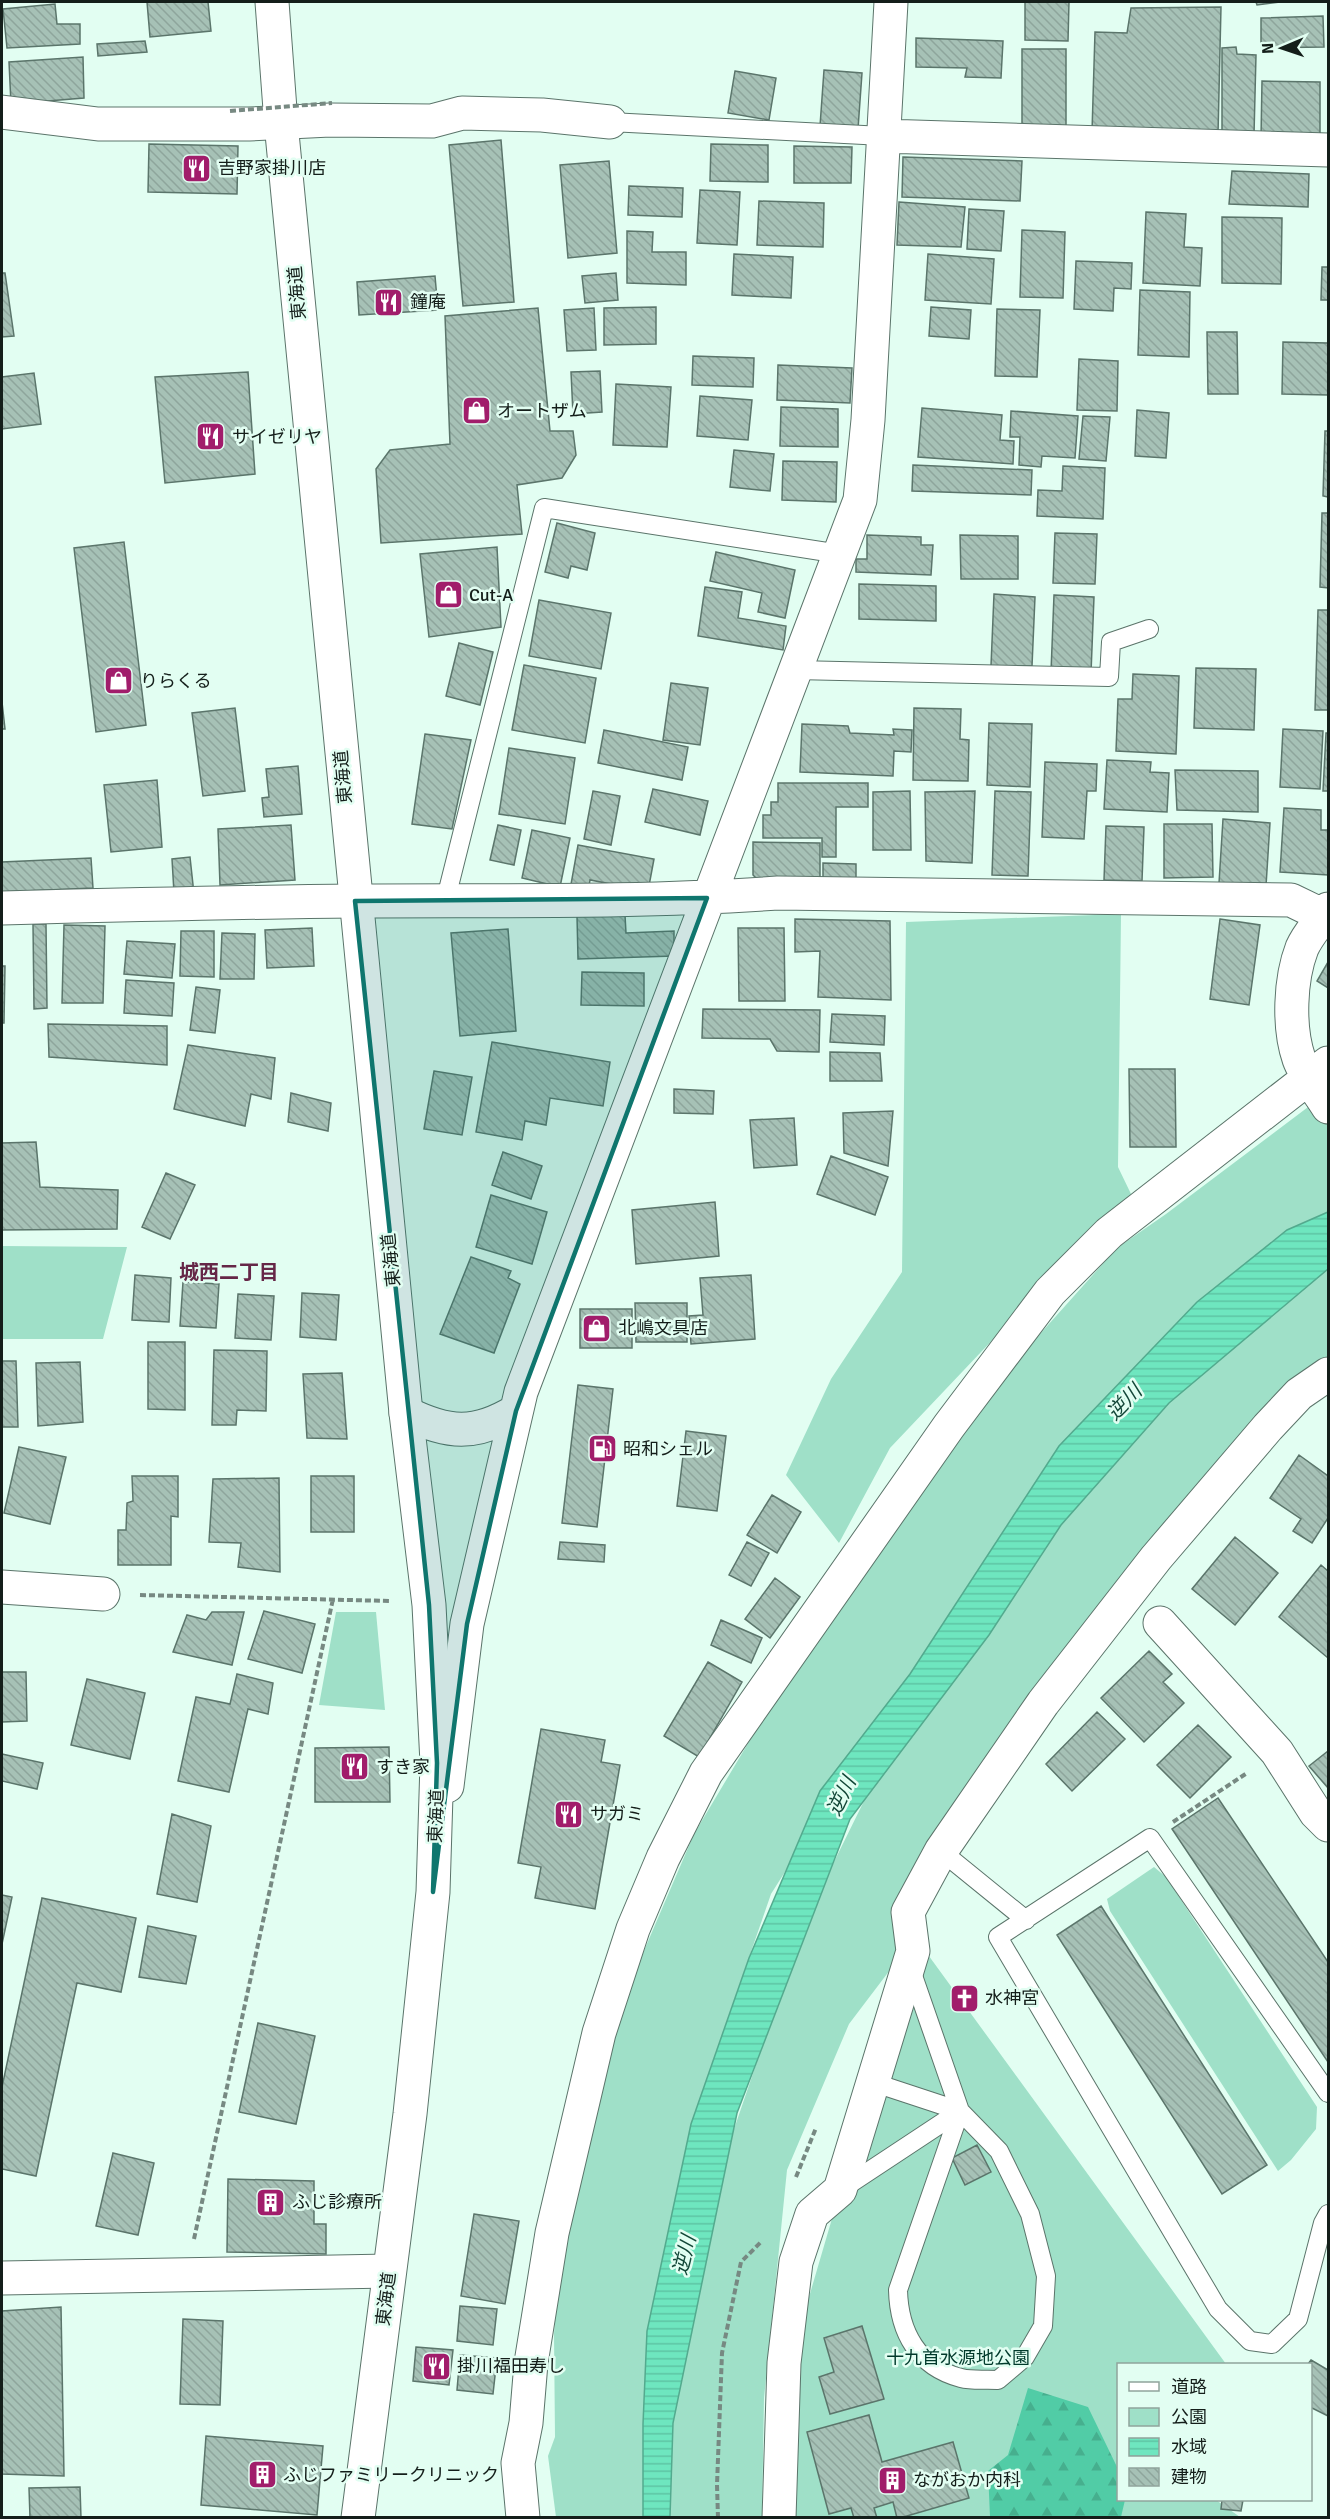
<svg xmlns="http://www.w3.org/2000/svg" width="1330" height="2519" font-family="Signika,'Noto Sans JP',sans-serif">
	<defs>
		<pattern id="forest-firs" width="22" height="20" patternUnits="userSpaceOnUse" patternTransform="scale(1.5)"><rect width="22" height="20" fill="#51cca6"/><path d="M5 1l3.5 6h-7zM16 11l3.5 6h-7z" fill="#46af8e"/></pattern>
		<pattern id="water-rules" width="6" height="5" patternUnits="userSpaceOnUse" patternTransform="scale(1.5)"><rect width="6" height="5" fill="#6ee6bf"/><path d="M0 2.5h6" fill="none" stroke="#5ec5a4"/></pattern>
		<pattern id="building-back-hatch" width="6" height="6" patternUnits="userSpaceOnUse" patternTransform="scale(1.5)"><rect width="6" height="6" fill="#a6c1b6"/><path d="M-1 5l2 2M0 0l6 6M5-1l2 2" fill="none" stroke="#8ea59c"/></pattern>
	</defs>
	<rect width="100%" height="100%" fill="#e2fef2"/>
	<!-- green -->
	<path fill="#9fe0c8" d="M1121 914 1118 1167 1131 1194 890 1448 839 1543 786 1475 831 1379 902 1272 906 922Z
		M1328 1092V1212L1287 1230 1197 1302 1059 1446 910 1674 771 1894 696 2110 644 2517H556L548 2456 555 2437 554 2334 562 2226 607 2037 694 1834 821 1621 970 1412 1117 1248 1166 1214Z
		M2 1246 127 1247 103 1339H2Z
		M1328 1269V1356L1229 1450 1022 1726 896 1962 849 2024 787 2170 764 2398 762 2517 670 2518 673 2423 732 2135 760 2053 831 1868 865 1799 989 1635 1061 1525 1169 1403Z
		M336 1612H376L385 1710 319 1705Z
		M1154 1867 1166 1877 1317 2107 1316 2129 1291 2160 1278 2171 1110 1911 1107 1899Z
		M918 1941 1226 2364H1118V2500H1216L1240 2517 793 2518 790 2362 872 2082Z"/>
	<!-- forest -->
	<path fill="url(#forest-firs)" d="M1028 2388 1088 2407 1118 2469V2500H1125L1121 2517H990L988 2471 1008 2455Z"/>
	<!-- water -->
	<path fill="url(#water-rules)" stroke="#53aa8e" stroke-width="1.5" d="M1328 1212V1269L1169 1403 1061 1525 989 1635 850 1819 737 2113 673 2423 670 2517H643V2424L647 2331 691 2124 749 1958 820 1791 910 1674 1059 1446 1197 1302 1287 1230Z"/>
	<!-- building -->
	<path fill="url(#building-back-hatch)" stroke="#5b756b" stroke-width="1.5" d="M147 2H208L211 31 150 37Z
		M1025 2H1069L1068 41 1025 40Z
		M1256 2H1280L1257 5Z
		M55 4 57 24H80V44L7 48 3 9Z
		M1221 7 1218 134 1092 132 1095 32 1127 33 1131 8Z
		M1323 16 1324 47 1261 48V18Z
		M916 38 1003 41 1001 78 965 77 967 68 916 67Z
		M145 41 147 52 98 56 97 44Z
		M1236 47 1237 54 1256 55 1254 135H1222V48Z
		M1022 49H1066V127H1022Z
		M83 57 84 98 11 104 9 62Z
		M824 70 862 73 858 129 820 126Z
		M735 71 776 78 769 120 728 113Z
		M1262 81 1320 82V140L1261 138Z
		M501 140 514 302 463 306 449 145Z
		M149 144 238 146 237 194 148 192Z
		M711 144 768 145V182L710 181Z
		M794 146 852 147 851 183H794Z
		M903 157 1022 161 1020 201 902 197Z
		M609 161 617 253 568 258 560 165Z
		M1232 171 1309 174 1308 207 1229 204Z
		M629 186 683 188 682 217 628 215Z
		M700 190 740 192 737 245 697 243Z
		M759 201 824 203 823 247 757 245Z
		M899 202 965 207 961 247 897 245Z
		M969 209 1004 211 1001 251 967 249Z
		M1146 212 1186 214 1184 247 1202 248 1200 286 1143 283Z
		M1222 217 1282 218 1281 284 1222 283Z
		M1022 230 1065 232 1063 298 1020 297Z
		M627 231 653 232 652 252H686V285L627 283Z
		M734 254 793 257 791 298 732 295Z
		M928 254 994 259 991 304 925 300Z
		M1076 261 1132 263 1131 289 1114 288 1113 311 1074 309Z
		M1322 267H1328V300H1321Z
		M2 273H5L14 336 2 337Z
		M616 273 618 300 585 303 582 276Z
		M435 276 438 310 359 315 357 282Z
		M1140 290 1190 292 1189 357 1138 355Z
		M656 307V344L604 345V308Z
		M931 307 971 310 969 339 929 336Z
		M538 308 550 431H573L576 455 562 478 517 485 522 534 381 543 376 469 390 450 450 444 445 316Z
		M594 308 596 350 567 351 564 310Z
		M997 309 1040 310 1037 377 995 376Z
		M1207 332H1237L1238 394H1208Z
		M1283 342 1328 343V395L1282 394Z
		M693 356 754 358 753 387 692 385Z
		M1079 359 1118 361 1117 411 1077 410Z
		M778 365 852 368 850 403 777 400Z
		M600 371 602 412 573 414 571 372Z
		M248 372 255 474 165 483 155 377Z
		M34 373 41 424 2 429V377Z
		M616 384 671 387 667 447 613 445Z
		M700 396 752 400 748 440 697 436Z
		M781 407 838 409V447L780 446Z
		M922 408 1002 415 1000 440 1014 441 1013 464 918 457Z
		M1137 410 1169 413 1166 458 1135 456Z
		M1011 411 1078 416 1075 458 1042 456 1041 467 1019 465 1020 437H1010Z
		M1083 416 1110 417 1106 461 1079 459Z
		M1325 431H1328V497L1323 496Z
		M734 450 774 454 770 491 730 487Z
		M783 461 837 462 836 502 782 500Z
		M913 465 1032 470 1031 495 912 491Z
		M1063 466 1105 468 1103 519 1037 516 1038 490 1062 491Z
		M1322 513H1328V588L1320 587Z
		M557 523 595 533 587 570 571 566 568 578 545 572Z
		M1055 533 1097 534 1095 584 1053 583Z
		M867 535 921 537V545H933L931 575 856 572V559H867Z
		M960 535 1018 536V579H961Z
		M124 542 146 725 96 732 74 548Z
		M497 547 501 627 429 637 420 554Z
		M716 552 795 570 785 618 758 612 762 593 710 581Z
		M859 584 936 586V621L859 619Z
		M705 587 742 592 738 618 786 626 783 650 698 636Z
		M994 594 1035 597 1032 666H991Z
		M1054 595 1094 597 1091 673 1051 672Z
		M539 600 611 613 601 669 529 656Z
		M1318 610H1328V710H1315Z
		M459 643 493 652 480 705 446 696Z
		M524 665 596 678 585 743 512 730Z
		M1196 668 1256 669 1254 730 1194 728Z
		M1133 674 1179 676 1176 754 1116 751 1118 699H1132Z
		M671 683 708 688 700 745 663 740Z
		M2 702 5 729H2Z
		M235 708 245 791 203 796 192 713Z
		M914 708 961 709 960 739 969 740 968 781 913 780Z
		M989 723 1032 724 1030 787 987 785Z
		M802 724 848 726 850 733 894 735 893 729 912 730 911 752 894 751 893 776 800 772Z
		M1283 729 1323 731 1320 789 1280 787Z
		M604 730 688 747 682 780 598 763Z
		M1326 733H1328V791H1323Z
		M425 734 471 740 452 829 412 824Z
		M509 748 575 758 565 824 499 814Z
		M1107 760 1151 762 1150 772 1169 773 1167 812 1104 809Z
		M1045 762 1097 764 1096 791H1087L1084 839 1042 837Z
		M298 766 302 814 264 817 262 798 269 797 266 769Z
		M1175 770 1258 771V812L1177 810Z
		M157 780 162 847 111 852 104 785Z
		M778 783H868V807H836V857H822V838H763V815H771V802H778Z
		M653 789 708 801 700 835 645 822Z
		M593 791 620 796 611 845 584 839Z
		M910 791 911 850H873V792Z
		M975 791 972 863 926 861 925 792Z
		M995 791 1031 792 1028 876 992 875Z
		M1284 808 1321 810V830H1328V875L1280 872Z
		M1223 819 1270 823 1266 886 1219 883Z
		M1164 824H1212L1213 877 1164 878Z
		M291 825 295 880 220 885 218 829Z
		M498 825 521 830 514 865 490 860Z
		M1106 826 1144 827 1142 881 1104 880Z
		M532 830 570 838 560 887 522 878Z
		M753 842 820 843V882L758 880 753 875Z
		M578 845 654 859 648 891 590 880 588 893 570 890Z
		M190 857 194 894 174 893 172 859Z
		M91 858 93 888 2 892V862Z
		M823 863 856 864V887H823Z
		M625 915 626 933 674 931V956L578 959 577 916Z
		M795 919 890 921 891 1000 818 997 820 951 795 952Z
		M1220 919 1260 925 1249 1005 1210 999Z
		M33 924H46L47 1008 34 1009Z
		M64 925 105 926 103 1003H62Z
		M312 928 314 966 267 968 265 930Z
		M738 928H784L785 1001H739Z
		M508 929 516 1031 460 1036 451 933Z
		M181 931H214V977L180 976Z
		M222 933 255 934 254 979H220Z
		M127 941 175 944 172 978 124 974Z
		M1328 962V988L1317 981Z
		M2 966H5L4 1023H2Z
		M582 972 644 973V1006L581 1005Z
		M126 980 174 983 172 1016 124 1013Z
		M196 987 220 990 215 1033 190 1030Z
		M703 1009 820 1010 819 1052 777 1051 770 1039 702 1038Z
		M832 1014 885 1016 884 1045 830 1042Z
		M48 1024 167 1026V1065L49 1057Z
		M492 1042 610 1062 603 1106 550 1098 546 1125 525 1121 522 1140 476 1132Z
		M188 1045 275 1058 271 1099 251 1094 245 1126 174 1109Z
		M830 1052 880 1053 882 1081H830Z
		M1129 1069H1175L1176 1147H1130Z
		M434 1071 472 1077 462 1135 424 1129Z
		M674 1089 714 1091 713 1114 674 1113Z
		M291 1093 331 1103 328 1131 288 1122Z
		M893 1111 888 1166 844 1153 843 1113Z
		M794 1118 797 1165 754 1168 750 1120Z
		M36 1142 40 1187 118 1190 117 1229 2 1230V1143Z
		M503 1152 542 1166 531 1199 492 1185Z
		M831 1156 888 1177 875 1215 817 1194Z
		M166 1173 195 1185 170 1239 142 1227Z
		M491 1195 547 1212 532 1264 476 1247Z
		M715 1202 719 1256 636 1264 632 1210Z
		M471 1257 511 1271 508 1278 520 1284 494 1353 440 1334Z
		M135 1275 171 1278 169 1322 132 1320Z
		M751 1275 755 1339 691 1344 689 1316 703 1315 700 1278Z
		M183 1282 219 1284 216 1328 180 1326Z
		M302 1293 339 1295 336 1340 300 1337Z
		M238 1294 274 1296 271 1340 235 1338Z
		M635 1303H687V1342H636Z
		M580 1309H632V1348H580Z
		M148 1342H185V1410L148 1409Z
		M214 1350 267 1351 266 1411 237 1410 236 1425H212Z
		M2 1361H16L18 1427H2Z
		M80 1362 83 1422 38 1426 36 1363Z
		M342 1373 347 1439 307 1438 303 1374Z
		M578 1385 613 1389 597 1527 562 1523Z
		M686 1431 726 1436 717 1511 677 1506Z
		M19 1447 66 1457 50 1524 4 1513Z
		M1299 1455 1328 1476V1518L1312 1543 1293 1531 1301 1519 1270 1498Z
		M132 1476H178V1517L171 1516V1565H118V1530H126L127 1503 133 1501Z
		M311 1476H354V1532H311Z
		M279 1478 280 1572 238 1567 241 1543 209 1542 213 1479Z
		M772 1495 801 1512 777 1553 747 1535Z
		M1235 1537 1278 1573 1235 1625 1192 1589Z
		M560 1542 605 1545 604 1562 558 1559Z
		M747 1542 769 1553 751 1586 729 1575Z
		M1321 1565 1328 1571V1658L1279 1617Z
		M775 1578 800 1597 770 1638 745 1619Z
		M264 1611 315 1624 302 1673 248 1659Z
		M212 1612H244L232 1665 173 1652 187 1615 206 1620Z
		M721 1620 762 1638 751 1663 711 1645Z
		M1149 1651 1172 1674 1163 1682 1184 1703 1144 1742 1101 1698Z
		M708 1662 742 1682 699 1757 664 1736Z
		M2 1672H26L27 1721 2 1722Z
		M237 1674 273 1683 268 1714 248 1709 229 1792 178 1781 196 1697 230 1704Z
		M87 1679 145 1693 130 1759 71 1745Z
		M1097 1712 1125 1739 1072 1791 1046 1764Z
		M1198 1725 1231 1757 1190 1798 1157 1765Z
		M541 1729 605 1740 601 1762 620 1765 595 1909 535 1898 541 1867 518 1863Z
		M389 1747 390 1802H315V1748Z
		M1328 1751V1788L1309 1766Z
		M2 1754 43 1763 37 1789 2 1781Z
		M1218 1798 1328 1962V2062L1172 1829Z
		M172 1814 211 1826 197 1902 157 1894Z
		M2 1895 12 1897 2 1944Z
		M42 1898 136 1918 121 1992 77 1983 36 2176 2 2169V2087Z
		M1101 1906 1267 2165 1222 2194 1057 1935Z
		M148 1926 196 1936 186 1984 139 1977Z
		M258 2023 315 2036 296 2124 239 2112Z
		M977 2145 991 2172 965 2185 952 2158Z
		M113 2153 154 2163 138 2235 96 2226Z
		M228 2179 314 2181V2224H326V2254L227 2252Z
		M474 2214 519 2221 505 2304 461 2296Z
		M460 2306 497 2309 493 2345 457 2341Z
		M61 2307 64 2476 2 2474V2311Z
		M183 2319 223 2321 220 2405 180 2404Z
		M862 2326 884 2399 830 2414 819 2377 834 2372 824 2338Z
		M416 2347 453 2350 449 2385 413 2381Z
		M460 2355 497 2358 493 2394 457 2390Z
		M1311 2360 1328 2370V2416L1310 2407V2364H1308Z
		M869 2415 882 2462 953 2442 969 2498 900 2518H897L893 2502 874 2508 877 2518H854L851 2508 829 2514 807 2432Z
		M206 2436 323 2446 317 2515 201 2505Z
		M80 2487 81 2518H30L29 2488Z
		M1222 2500H1243L1241 2511 1221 2509Z"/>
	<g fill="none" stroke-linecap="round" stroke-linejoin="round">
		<defs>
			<path id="service" d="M610 122 883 136
				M795 670 1109 677 1111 642 1149 629
				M445 902 544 508 840 554
				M941 1851 1026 1920
				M911 1970 960 2111 999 2151 1030 2214 1046 2276 1043 2326 1025 2357 998 2380C986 2379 973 2381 961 2378 918 2367 899 2332 898 2290L960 2111
				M872 2082 960 2111
				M1328 2093 1150 1838 998 1937 1218 2309 1250 2341 1272 2344 1298 2319 1323 2223 1328 2214
				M842 2189 960 2111"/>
			<path id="minor" d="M2 112 98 124H249L330 120 432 121 462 113 542 115 610 122
				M883 136 1328 150
				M2 908C120 905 238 902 356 901 497 900 638 903 778 893L1291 900 1324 916
				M1328 909C1320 922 1308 934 1302 948 1290 979 1288 1027 1299 1059 1305 1076 1319 1092 1328 1107
				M406 1413C448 1434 475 1436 516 1411
				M2 1587 103 1594
				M1160 1623 1277 1752 1316 1813 1328 1825
				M447 1786 467 1624 521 1392 860 500 868 420 891 2
				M2 2278 389 2271
				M523 2518 518 2463 526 2423 531 2363 552 2233 599 2033 633 1929 663 1858 706 1773 949 1426 1050 1292 1109 1233 1328 1063
				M779 2518 784 2363 796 2262 812 2214 840 2190 913 1951 908 1912 941 1851 1043 1703 1156 1558 1268 1427 1299 1394 1328 1374"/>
			<path id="secondary" d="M272 2 281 123 406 1413 429 1605 437 1763 433 1892 410 2114 358 2518"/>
		</defs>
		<!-- service casing -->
		<use href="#service" stroke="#5b746a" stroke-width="20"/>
		<!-- minor casing -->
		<use href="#minor" stroke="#5b746a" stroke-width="35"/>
		<!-- secondary casing -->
		<use href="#secondary" stroke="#5b746a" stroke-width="35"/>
		<!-- path -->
		<path stroke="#778982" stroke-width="4" stroke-dasharray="6 3" stroke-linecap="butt" d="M140 1595 390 1601
			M1173 1822 1247 1773
			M796 2177 816 2128
			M194 2239 333 1599
			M718 2518 717 2485 722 2353 741 2262 762 2241"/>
		<!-- service -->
		<use href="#service" stroke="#fff" stroke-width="18"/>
		<!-- minor -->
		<use href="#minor" stroke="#fff" stroke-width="33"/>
		<!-- secondary -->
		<use href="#secondary" stroke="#fff" stroke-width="33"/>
		<!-- path-bridge -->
		<path stroke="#778982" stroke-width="4" stroke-dasharray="6 3" stroke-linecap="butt" d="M230 111 332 103"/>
	</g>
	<!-- marked area -->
	<path fill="#0f766e" fill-opacity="0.2" stroke="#0f766e" stroke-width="4.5" stroke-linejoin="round" d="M707 898 516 1411 467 1624 433 1892 437 1763 429 1605 355 901Z"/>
	<!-- icons -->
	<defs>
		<symbol id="restaurant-square" viewBox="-11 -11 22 22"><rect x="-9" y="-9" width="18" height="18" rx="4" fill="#a11d6b" stroke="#e2fef2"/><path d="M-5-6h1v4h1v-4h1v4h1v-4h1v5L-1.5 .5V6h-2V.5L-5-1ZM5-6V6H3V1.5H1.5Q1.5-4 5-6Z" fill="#fff"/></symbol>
		<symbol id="shop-square" viewBox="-11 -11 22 22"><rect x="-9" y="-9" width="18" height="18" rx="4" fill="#a11d6b" stroke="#e2fef2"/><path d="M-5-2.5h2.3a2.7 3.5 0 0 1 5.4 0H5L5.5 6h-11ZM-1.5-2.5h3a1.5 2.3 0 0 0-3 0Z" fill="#fff"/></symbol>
		<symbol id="fuel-square" viewBox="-11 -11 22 22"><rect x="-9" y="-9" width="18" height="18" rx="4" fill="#a11d6b" stroke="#e2fef2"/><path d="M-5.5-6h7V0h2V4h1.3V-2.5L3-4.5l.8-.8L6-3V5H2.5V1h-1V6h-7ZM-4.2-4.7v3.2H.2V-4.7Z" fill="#fff"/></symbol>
		<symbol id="church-square" viewBox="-11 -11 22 22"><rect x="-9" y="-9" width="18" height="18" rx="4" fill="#a11d6b" stroke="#e2fef2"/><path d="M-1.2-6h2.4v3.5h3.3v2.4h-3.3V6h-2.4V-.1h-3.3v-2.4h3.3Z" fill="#fff"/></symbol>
		<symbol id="building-square" viewBox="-11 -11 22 22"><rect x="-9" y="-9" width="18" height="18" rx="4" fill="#a11d6b" stroke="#e2fef2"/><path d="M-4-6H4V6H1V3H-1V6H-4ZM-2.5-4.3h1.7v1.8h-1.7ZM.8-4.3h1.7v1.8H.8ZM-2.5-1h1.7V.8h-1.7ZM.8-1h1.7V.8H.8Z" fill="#fff"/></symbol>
	</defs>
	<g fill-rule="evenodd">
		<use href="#restaurant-square" x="180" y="152" width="33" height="33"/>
		<use href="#restaurant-square" x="372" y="286" width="33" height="33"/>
		<use href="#shop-square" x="460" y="394" width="33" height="33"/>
		<use href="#restaurant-square" x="194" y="420" width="33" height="33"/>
		<use href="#shop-square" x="432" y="578" width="33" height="33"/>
		<use href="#shop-square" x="102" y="664" width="33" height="33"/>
		<use href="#shop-square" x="580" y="1312" width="33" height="33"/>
		<use href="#fuel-square" x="586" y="1432" width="33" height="33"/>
		<use href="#restaurant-square" x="338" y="1750" width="33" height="33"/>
		<use href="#restaurant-square" x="552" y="1798" width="33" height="33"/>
		<use href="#church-square" x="948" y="1982" width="33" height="33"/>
		<use href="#building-square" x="254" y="2186" width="33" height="33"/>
		<use href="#restaurant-square" x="420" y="2350" width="33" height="33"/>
		<use href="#building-square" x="246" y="2458" width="33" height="33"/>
		<use href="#building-square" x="876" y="2464" width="33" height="33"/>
	</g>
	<g text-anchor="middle" stroke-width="5" stroke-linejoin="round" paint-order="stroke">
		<!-- poi labels -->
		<g font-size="18" fill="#141e1a" stroke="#e2fef2" text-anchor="start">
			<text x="218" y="174">吉野家掛川店</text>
			<text x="410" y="308">鐘庵</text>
			<text x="497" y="417">オートザム</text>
			<text x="232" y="443">サイゼリヤ</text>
			<text x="469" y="601">Cut-A</text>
			<text x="140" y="687">りらくる</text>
			<text x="618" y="1334">北嶋文具店</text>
			<text x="623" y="1455">昭和シェル</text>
			<text x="376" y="1773">すき家</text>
			<text x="590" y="1820">サガミ</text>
			<text x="985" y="2004">水神宮</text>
			<text x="292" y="2208">ふじ診療所</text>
			<text x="457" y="2372">掛川福田寿し</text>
			<text x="283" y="2481">ふじファミリークリニック</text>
			<text x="913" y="2486">ながおか内科</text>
		</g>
		<!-- street labels -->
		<g font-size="18" fill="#141e1a" stroke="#e2fef2">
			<text transform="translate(297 293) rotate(-95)" y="6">東海道</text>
			<text transform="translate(343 777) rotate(-95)" y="6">東海道</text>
			<text transform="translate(391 1260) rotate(-96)" y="6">東海道</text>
			<text transform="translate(436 1816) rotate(-88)" y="6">東海道</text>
			<text transform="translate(386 2299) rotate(-83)" y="6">東海道</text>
		</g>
		<!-- park labels -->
		<g font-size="18" fill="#013a2b" stroke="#e2fef2">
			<text x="958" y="2364">十九首水源地公園</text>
		</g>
		<!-- neighbourhood labels -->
		<g font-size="20" font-weight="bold" fill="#652647" stroke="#e2fef2">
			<text x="229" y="1279">城西二丁目</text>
		</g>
		<!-- water labels -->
		<g font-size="20" font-style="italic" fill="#134738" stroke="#e2fef2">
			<text transform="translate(1124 1402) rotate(-46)" y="7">逆川</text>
			<text transform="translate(841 1796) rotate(-64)" y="7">逆川</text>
			<text transform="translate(684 2255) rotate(-76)" y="7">逆川</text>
		</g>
	</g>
	<!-- border -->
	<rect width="1330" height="2519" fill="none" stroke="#141e1a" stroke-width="6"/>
	<!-- legend -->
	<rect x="1117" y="2363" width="195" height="138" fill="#e2fef2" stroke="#90a49c" stroke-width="1.5"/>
	<rect x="1129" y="2382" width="30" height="9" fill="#ffffff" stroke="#90a49c" stroke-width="1.5"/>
	<text x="1171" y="2393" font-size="18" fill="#141e1a">道路</text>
	<rect x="1129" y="2408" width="30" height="18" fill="#9fe0c8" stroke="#90a49c" stroke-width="1.5"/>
	<text x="1171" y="2423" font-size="18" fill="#141e1a">公園</text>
	<rect x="1129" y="2438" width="30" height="18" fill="url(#water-rules)" stroke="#90a49c" stroke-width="1.5"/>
	<text x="1171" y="2453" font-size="18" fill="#141e1a">水域</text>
	<rect x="1129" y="2468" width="30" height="18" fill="url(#building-back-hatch)" stroke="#90a49c" stroke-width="1.5"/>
	<text x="1171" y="2483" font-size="18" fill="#141e1a">建物</text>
	<!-- north arrow -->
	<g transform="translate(1282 48) rotate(268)" stroke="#e2fef2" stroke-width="4.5" paint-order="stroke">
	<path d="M0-4.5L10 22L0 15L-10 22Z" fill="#141e1a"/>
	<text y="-9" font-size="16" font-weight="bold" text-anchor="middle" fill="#141e1a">N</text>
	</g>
</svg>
